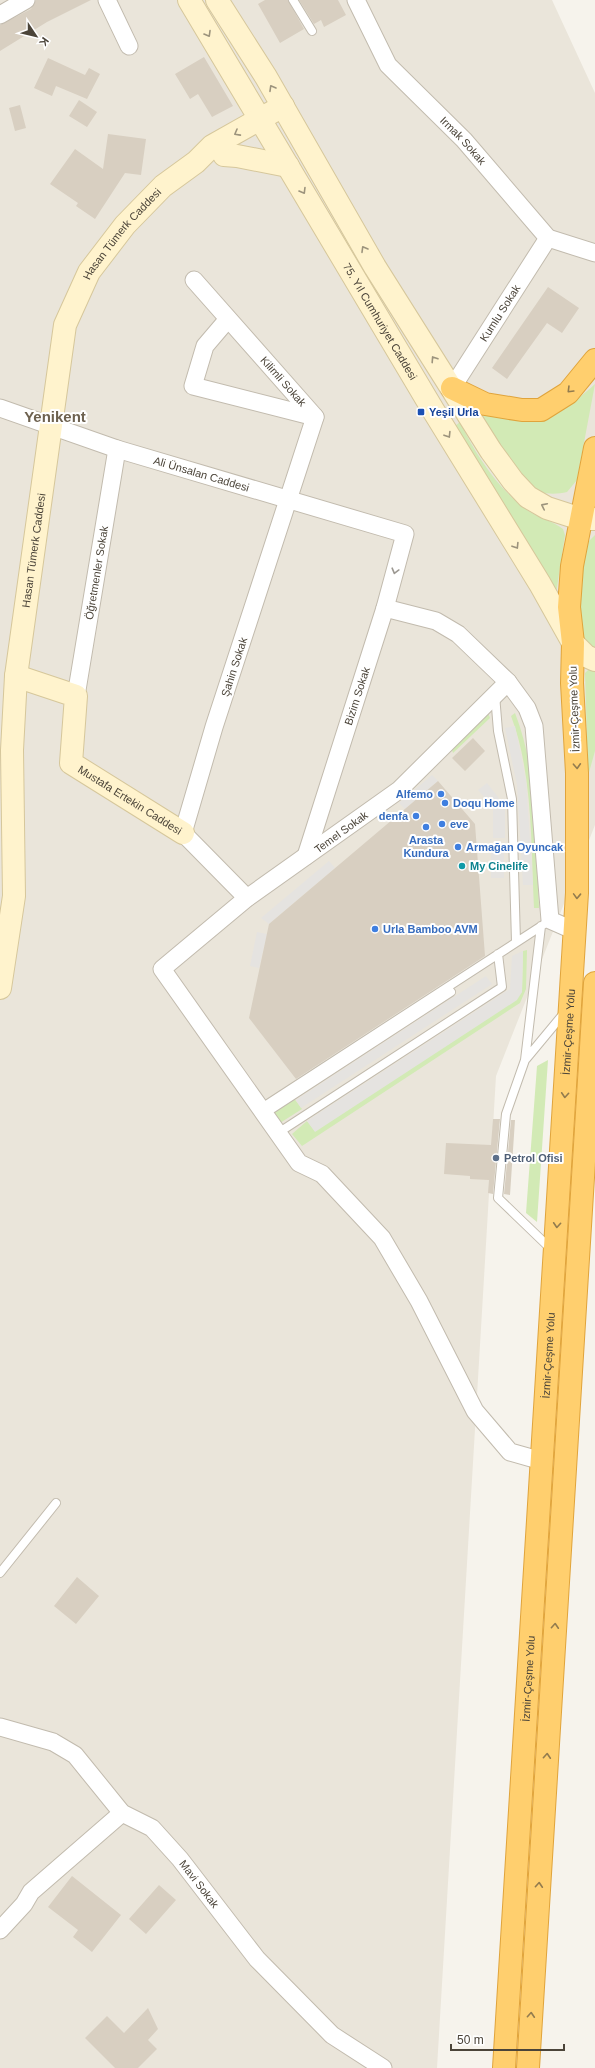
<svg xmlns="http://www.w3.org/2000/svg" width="595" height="2068" font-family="Helvetica,sans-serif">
	<rect width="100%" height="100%" fill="#f6f3ec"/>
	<!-- residential -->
	<path fill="#eae5da" d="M0 0H552L595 93V825L496 1076 437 2068H0Z"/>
	<!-- green -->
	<path fill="#d2eab5" d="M595 384 577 480 567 492C558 494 548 495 539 491 516 481 489 430 474 408 523 431 557 419 595 384Z
		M460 422C476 455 497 488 527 510 538 518 553 521 563 529L565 535 556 594 455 426Z
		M595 535V649L586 641 579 630 581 553 586 544Z
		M590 668 595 671V751L588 776 585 673Z
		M488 713 490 718 453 753 452 750Z
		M515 713C539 775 536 843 539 908H534C531 847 533 773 511 716Z
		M527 950 526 989 520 1003 302 1146 292 1134 307 1121 315 1131 522 992 523 951Z
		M548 1060 537 1222 526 1213 537 1066Z
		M293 1097 302 1109 280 1123 272 1111Z"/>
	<!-- parking -->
	<path fill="#e5e3e0" d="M515 726 526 781 533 885H523L517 785 505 728Z
		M432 775 438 781 405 809 399 803Z
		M487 783 505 806V838H493V807L478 790Z
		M491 847H504V878H491Z
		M329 861 335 868 269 924 261 918Z
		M257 932 267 934 259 968 250 966Z
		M523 951 522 992 517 1000 315 1132 307 1121 510 989 512 956Z
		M486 976 492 984 301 1108 296 1100Z"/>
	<!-- building -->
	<path fill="#d8cfc1" d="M36 0H91L47 22 0 51V25L31 9Z
		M265 0H288L304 29 280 43 258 4Z
		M299 0H338L346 15 324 27 321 20 314 24Z
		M204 57 233 106 212 117 198 94 190 99 175 74Z
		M48 58 85 75 89 68 100 74 87 99 56 86 52 96 34 88Z
		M79 100 97 112 87 127 69 116Z
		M20 105 26 128 15 131 9 108Z
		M108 134 146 139 141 175 125 173 95 219 76 206 78 203 50 184 75 149 103 169Z
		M548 287 579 308 562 333 547 323 507 379 492 368Z
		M473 738 485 751 465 771 452 758Z
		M438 781 475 824 485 956 296 1079 249 1018 269 924Z
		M493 1119H500L493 1194 488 1193 489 1180 470 1179V1176L444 1174 446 1143 491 1145Z
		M511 1120H515L510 1195 504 1194Z
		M77 1577 99 1596 76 1624 54 1606Z
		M72 1876 121 1915 92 1952 73 1937 78 1930 48 1907Z
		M159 1885 176 1900 146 1934 129 1919Z
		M148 2008 158 2029 148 2040 157 2049 138 2068H115L85 2038 107 2016 124 2033Z"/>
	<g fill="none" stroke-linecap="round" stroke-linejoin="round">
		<defs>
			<path id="lane" d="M293 0 312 31
				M495 695 498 731 512 799 516 942
				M541 926 525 1060 506 1114 498 1198 552 1250
				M526 1059 565 1012
				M260 1109 543 925
				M264 1114 451 992
				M278 1133 502 987 498 954
				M0 1573 56 1503"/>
			<g id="street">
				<path d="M107 0 129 46"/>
				<path id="s1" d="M356 0 388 65 464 140 548 238 595 253"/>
				<path d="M0 15 26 0"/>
				<path id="s2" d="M194 280 315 417 214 727 183 833 247 898"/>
				<path d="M228 319 205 346 193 386 315 417"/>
				<path id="s3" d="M452 388 548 238"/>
				<path id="s4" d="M0 408 117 449 405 534 385 608 306 856"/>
				<path d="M385 608 436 621 458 634 508 682 527 708 534 726 550 920 575 931"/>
				<path d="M508 682 399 790 247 898 162 969 299 1163 322 1174 382 1238 419 1301 475 1411 510 1452 542 1461"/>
				<path id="s5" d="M76 696 117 449"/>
				<path id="s6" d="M0 1727 53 1742 75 1755 122 1813 152 1828 180 1859 257 1959 332 2035 383 2068"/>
				<path d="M0 1930 24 1904 31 1892 122 1813"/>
			</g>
			<g id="secondary">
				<path id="s7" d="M189 0 433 410 540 584 573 643 586 656 595 660"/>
				<path d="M217 0 266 77 375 267 491 451 513 481 528 497 547 508 581 519H595"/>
				<path d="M224 155 237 156 288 166"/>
				<path id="s8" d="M16 676 76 696 71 763 183 833"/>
				<path id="s9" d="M0 988 14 896 12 750 16 676 65 325 89 272 125 225 163 186 196 162 212 146 283 106"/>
			</g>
			<g id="highway">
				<path d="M452 388 485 404 522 410H541L568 393 595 360"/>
				<path id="s10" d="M504 2068 577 893V773L572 683 573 643 569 607 572 566 595 448"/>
				<path d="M528 2068 595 983"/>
			</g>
		</defs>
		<!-- lane casing -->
		<use href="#lane" stroke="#c2bbae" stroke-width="10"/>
		<!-- street casing -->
		<use href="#street" stroke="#c2bbae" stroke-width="19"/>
		<!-- secondary casing -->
		<use href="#secondary" stroke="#d6c79b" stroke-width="24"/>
		<!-- highway casing -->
		<use href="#highway" stroke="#e0a43c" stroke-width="24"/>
		<!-- lane -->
		<use href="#lane" stroke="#fff" stroke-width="8"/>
		<!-- street -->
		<use href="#street" stroke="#fff" stroke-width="17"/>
		<!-- secondary -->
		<use href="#secondary" stroke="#fff3cd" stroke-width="22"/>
		<!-- highway -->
		<use href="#highway" stroke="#ffcf6e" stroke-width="22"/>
	</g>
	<!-- one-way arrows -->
	<defs><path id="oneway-chevron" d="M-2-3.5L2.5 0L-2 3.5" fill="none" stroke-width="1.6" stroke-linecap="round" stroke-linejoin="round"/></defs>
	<g stroke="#9c937c">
		<use href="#oneway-chevron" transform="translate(208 34) rotate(60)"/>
		<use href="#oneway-chevron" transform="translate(272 88) rotate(-120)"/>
		<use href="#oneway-chevron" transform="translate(237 133) rotate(151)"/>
		<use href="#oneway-chevron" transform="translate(303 191) rotate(59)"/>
		<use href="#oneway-chevron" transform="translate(364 249) rotate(-120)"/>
		<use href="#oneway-chevron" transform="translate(434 359) rotate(-123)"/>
		<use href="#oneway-chevron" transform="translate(448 435) rotate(58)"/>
		<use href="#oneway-chevron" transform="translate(544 506) rotate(-154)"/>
		<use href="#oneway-chevron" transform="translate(516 546) rotate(58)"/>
	</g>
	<g stroke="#937c4e">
		<use href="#oneway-chevron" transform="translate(570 390) rotate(135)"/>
		<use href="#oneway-chevron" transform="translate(577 766) rotate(87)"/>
		<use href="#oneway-chevron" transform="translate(577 896) rotate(92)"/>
		<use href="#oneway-chevron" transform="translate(565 1095) rotate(94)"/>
		<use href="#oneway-chevron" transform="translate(557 1225) rotate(94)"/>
		<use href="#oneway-chevron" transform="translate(555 1626) rotate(-86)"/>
		<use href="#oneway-chevron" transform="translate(547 1756) rotate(-86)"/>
		<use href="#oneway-chevron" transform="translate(539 1885) rotate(-86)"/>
		<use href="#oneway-chevron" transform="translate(531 2015) rotate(-86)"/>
	</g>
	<use stroke="#9c9892" href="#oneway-chevron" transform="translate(395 571) rotate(105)"/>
	<!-- markers -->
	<rect fill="#1a4fb4" stroke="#fff" stroke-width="1.5" x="417" y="408" width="8" height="8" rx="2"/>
	<g fill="#3f7fe0" stroke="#fff" stroke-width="1.5">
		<circle cx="441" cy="794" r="4"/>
		<circle cx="445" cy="803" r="4"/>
		<circle cx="416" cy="816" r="4"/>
		<circle cx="442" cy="824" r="4"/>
		<circle cx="426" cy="827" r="4"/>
		<circle cx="458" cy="847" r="4"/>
		<circle cx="375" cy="929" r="4"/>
	</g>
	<circle fill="#0f9aa8" stroke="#fff" stroke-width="1.5" cx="462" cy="866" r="4"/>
	<circle fill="#5c6f8a" stroke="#fff" stroke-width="1.5" cx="496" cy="1158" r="4"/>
	<g text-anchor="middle" stroke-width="4" stroke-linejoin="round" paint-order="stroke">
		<!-- street labels -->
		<g font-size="11" fill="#4b4439" stroke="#fff">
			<text dy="4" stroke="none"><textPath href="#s1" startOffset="179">Irmak Sokak</textPath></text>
			<text dy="4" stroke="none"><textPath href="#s9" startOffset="776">Hasan Tümerk Caddesi</textPath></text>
			<text dy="4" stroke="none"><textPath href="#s3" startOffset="89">Kumlu Sokak</textPath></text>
			<text dy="4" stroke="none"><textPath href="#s7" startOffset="374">75. Yıl Cumhuriyet Caddesi</textPath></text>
			<text dy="4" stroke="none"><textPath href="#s2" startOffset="135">Kilimli Sokak</textPath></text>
			<text dy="4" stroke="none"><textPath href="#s4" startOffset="212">Ali Ünsalan Caddesi</textPath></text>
			<text dy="4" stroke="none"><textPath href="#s9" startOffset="440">Hasan Tümerk Caddesi</textPath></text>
			<text dy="4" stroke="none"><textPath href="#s5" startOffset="125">Öğretmenler Sokak</textPath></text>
			<text transform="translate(234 667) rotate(-72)" y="4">Şahin Sokak</text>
			<text transform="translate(357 696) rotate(-72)" y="4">Bizim Sokak</text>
			<text transform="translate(574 709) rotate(-92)" y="4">İzmir-Çeşme Yolu</text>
			<text dy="4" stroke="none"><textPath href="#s8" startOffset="200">Mustafa Ertekin Caddesi</textPath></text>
			<text transform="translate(341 832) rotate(-36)" y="4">Temel Sokak</text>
			<text dy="4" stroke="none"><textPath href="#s10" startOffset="1038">İzmir-Çeşme Yolu</textPath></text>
			<text dy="4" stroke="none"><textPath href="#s10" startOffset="714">İzmir-Çeşme Yolu</textPath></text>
			<text dy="4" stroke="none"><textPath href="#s10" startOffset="390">İzmir-Çeşme Yolu</textPath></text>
			<text dy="4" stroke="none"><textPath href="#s6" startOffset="262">Mavi Sokak</textPath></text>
		</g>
		<!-- transit labels -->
		<g font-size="11" font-weight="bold" fill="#164399" stroke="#fff" text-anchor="start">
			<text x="429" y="416">Yeşil Urla</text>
		</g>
		<!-- shop labels -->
		<g font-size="11" font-weight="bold" fill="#366cbe" stroke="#fff" text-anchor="start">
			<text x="433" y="798" text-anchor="end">Alfemo</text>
			<text x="453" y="807">Doqu Home</text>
			<text x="408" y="820" text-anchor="end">denfa</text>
			<text x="450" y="828">eve</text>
			<text x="426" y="844" text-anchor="middle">Arasta<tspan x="426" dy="13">Kundura</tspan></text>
			<text x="466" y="851">Armağan Oyuncak</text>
			<text x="383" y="933">Urla Bamboo AVM</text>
		</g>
		<!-- culture labels -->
		<g font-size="11" font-weight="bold" fill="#0d838f" stroke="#fff" text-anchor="start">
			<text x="470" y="870">My Cinelife</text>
		</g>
		<!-- service labels -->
		<g font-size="11" font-weight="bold" fill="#4e5e75" stroke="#fff" text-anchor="start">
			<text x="504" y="1162">Petrol Ofisi</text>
		</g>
		<!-- district labels -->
		<g font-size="15" font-weight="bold" fill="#6e6250" stroke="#fff">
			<text x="55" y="422">Yenikent</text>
		</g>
	</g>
	<!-- north arrow -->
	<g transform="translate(36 36) rotate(125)" stroke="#ffffff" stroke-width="3" paint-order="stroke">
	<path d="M0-3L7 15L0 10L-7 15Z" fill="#4b4439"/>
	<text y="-6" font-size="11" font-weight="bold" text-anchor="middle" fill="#4b4439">K</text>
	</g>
	<!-- scale -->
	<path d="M451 2044v6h113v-6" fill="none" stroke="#4b4439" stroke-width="2"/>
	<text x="457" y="2044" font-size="12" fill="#4b4439" stroke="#ffffff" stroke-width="3" paint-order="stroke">50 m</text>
</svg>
